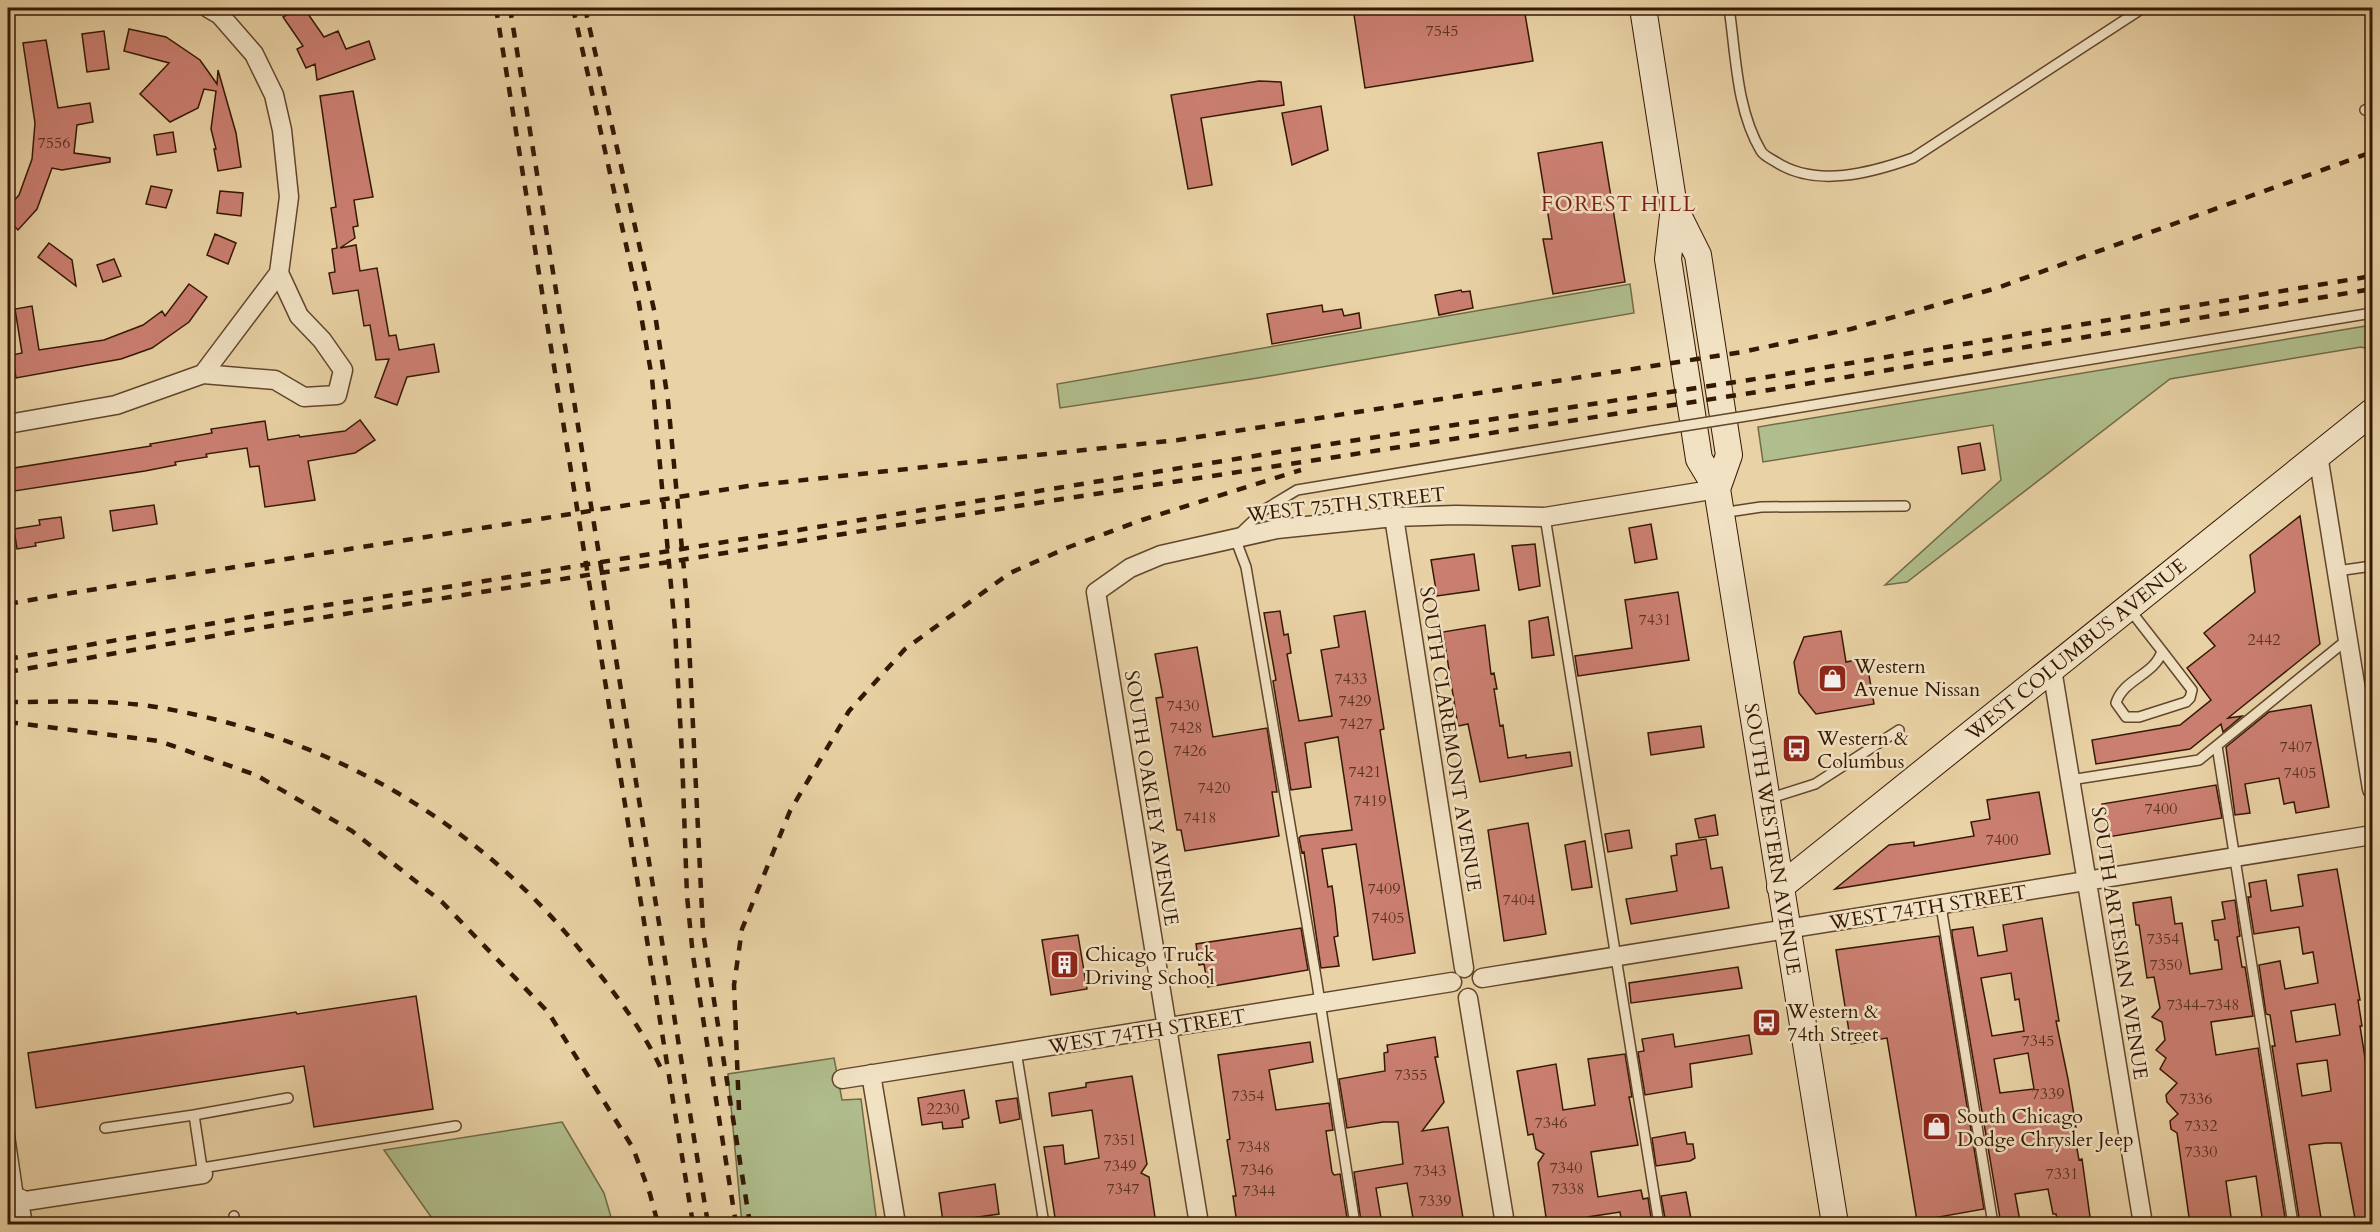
<svg xmlns="http://www.w3.org/2000/svg" width="2380" height="1232" font-family="Cardo,serif">
	<rect width="100%" height="100%" fill="#e9d2a5"/>
	<filter id="stains"><feTurbulence type="fractalNoise" baseFrequency=".00333" numOctaves="4"/><feColorMatrix values="0 0 0 0 .2 0 0 0 0 .09 0 0 0 0 .02 0 0 0 .5 -.17"/></filter>
	<radialGradient id="worn" r=".72"><stop offset=".6" stop-color="#630" stop-opacity="0"/><stop offset="1" stop-color="#630" stop-opacity=".3"/></radialGradient>
	<!-- green -->
	<path fill="#b0bd8c" stroke="#726a48" stroke-width="1.5" d="M1630 284 1634 313 1258 378 1060 408 1057 384Z
		M2372 325V350L2361 347 2170 379 1907 582 1885 585 2001 480 1993 425 1763 462 1758 427Z
		M834 1058 842 1100 861 1099 877 1224H742L728 1074Z
		M562 1122 604 1193 613 1224H436L384 1150Z"/>
	<!-- building -->
	<path fill="#cb7f71" stroke="#351804" stroke-width="1.5" fill-rule="evenodd" d="M298 8H304L324 37 338 31 346 49 369 41 375 59 317 80 315 64 306 68 297 49 303 46 283 17Z
		M1353 8H1524L1533 61 1365 88Z
		M129 29 166 37 200 60 217 84 218 70 236 133 241 167 218 171 214 149H216L211 129 216 91 204 89 198 108 170 122 140 94 169 63 124 51Z
		M104 31 109 69 87 72 82 34Z
		M46 40 58 108 90 103 93 122 77 125 74 153 110 158V162L62 170 52 168 37 209 18 230 8 220V207L19 195 32 159 35 123 23 43Z
		M1259 81 1281 82 1284 105 1201 118 1212 185 1188 189 1171 95Z
		M353 91 373 197 354 200 358 226 353 227 355 238 340 248 356 245 360 271 377 268 389 336 396 335 399 350 434 344 439 372 407 377 397 405 375 397 389 359 376 360 370 325 364 326 358 290 333 294 329 273 335 272 332 249 337 248 331 208 336 207 320 96Z
		M1321 106 1328 150 1292 165 1282 113Z
		M173 132 176 152 157 155 154 135Z
		M1602 142 1625 282 1553 294 1543 239H1552L1538 153Z
		M151 186 172 190 166 208 146 204Z
		M220 191 243 193 241 216 217 213Z
		M215 234 236 243 228 264 207 255Z
		M49 243 72 260 76 286 38 257Z
		M114 259 121 276 103 282 97 265Z
		M189 284 207 297 189 322 152 348 121 359 16 378 12 355 22 353 15 309 32 306 39 350 104 340 143 325 162 311 165 316Z
		M1461 290 1462 292 1470 291 1473 308 1439 315 1435 295Z
		M1322 305 1323 312 1342 309 1344 316 1359 313 1361 328 1272 344 1267 314Z
		M360 420 375 440 355 453 308 461 315 500 265 507 259 466 250 467 247 448 206 454 207 457 175 462 176 465 145 471 8 492V469L151 446 150 444 212 433 211 429 265 421 268 440 299 435 300 437 345 431Z
		M1980 443 1985 470 1962 474 1958 447Z
		M154 505 157 524 113 531 110 511Z
		M2300 516 2320 644 2228 718 2242 716 2223 732 2221 724 2190 749 2096 764 2092 740 2180 725 2211 700 2187 668 2215 646 2204 633 2255 592 2250 555Z
		M61 517 64 538 35 543 36 546 17 549 14 529 40 525 39 520Z
		M1651 524 1657 559 1635 563 1629 528Z
		M1535 544 1540 586 1519 590 1512 546Z
		M1474 554 1479 590 1437 596 1431 560Z
		M1678 592 1689 660 1578 676 1575 656 1632 648 1625 600Z
		M1280 611 1284 635 1288 634 1291 653 1287 654 1299 721 1332 716 1321 650 1339 647 1334 616 1365 611 1384 729 1380 730 1415 953 1373 960 1356 844 1322 849 1328 887 1332 886 1335 907 1338 936 1334 937 1339 966 1321 968 1304 852 1302 853 1299 838 1301 836 1352 830 1338 737 1305 743 1311 787 1291 790 1273 681 1276 680 1264 613Z
		M1548 617 1554 655 1532 658 1529 621Z
		M1485 625 1491 674 1494 673 1497 689H1494L1500 726 1503 725 1508 758 1526 755V758L1570 752 1572 766 1480 782 1468 724 1458 726 1443 632Z
		M1841 631 1846 662 1866 658 1874 704 1816 714 1799 693 1794 662 1804 637Z
		M1197 647 1213 737 1267 728 1277 792H1272L1279 836 1185 851 1181 830H1177L1156 698 1163 697 1155 654Z
		M2311 705 2329 807 2296 813 2294 802 2284 804 2279 778 2245 784 2250 813 2235 815 2226 747 2269 712Z
		M1701 726 1704 747 1651 755 1648 733Z
		M2216 785 2222 818 2108 837 2102 804Z
		M2039 792 2050 854 1835 889 1889 845 1914 842V846L1974 836 1971 822 1990 819 1987 800Z
		M1715 815 1718 835 1699 838 1695 819Z
		M1528 823 1546 934 1504 941 1488 830Z
		M1629 830 1632 848 1608 852 1605 834Z
		M1706 839 1711 869 1722 867 1729 908 1631 924 1626 899 1677 891 1671 856 1677 855 1676 844Z
		M1585 841 1592 887 1572 890 1565 845Z
		M2337 869 2360 1000H2358L2362 1026H2360L2366 1064 2370 1063 2373 1080V1224H2356L2341 1143H2326L2309 1145 2322 1224H2300L2272 1046H2275L2270 1015 2266 1014 2259 965 2280 961 2285 989 2318 983 2313 952 2303 954 2299 927 2254 934 2248 897H2251L2249 883 2266 880 2271 911 2303 906 2298 875ZM2335 1004 2340 1035 2296 1042 2291 1011ZM2327 1060 2331 1091 2302 1096 2297 1064Z
		M2171 897 2175 924 2182 923 2190 974 2222 969 2218 940H2215L2212 921 2225 919 2222 902 2235 900 2240 936 2237 937 2242 967H2245L2253 1016 2211 1022 2216 1055 2258 1048 2286 1224H2263L2256 1176 2226 1181 2232 1224H2190L2177 1133 2171 1129 2170 1121 2178 1114 2167 1102 2166 1095 2177 1083 2160 1069 2166 1058 2156 1050 2165 1040 2162 1022 2152 1017 2160 1008 2154 977 2147 978 2139 925H2136L2133 903Z
		M2042 918 2059 1021H2056L2068 1079 2076 1127H2073L2079 1160 2082 1159 2091 1224H2058L2056 1214H2053L2048 1189 2015 1194 2020 1221 2001 1224 1952 934V930L1973 927 1978 956 2007 951 2003 925ZM2011 973 2015 1000 2019 999 2024 1031 1992 1036 1981 978ZM2028 1053 2034 1089 2000 1093 1994 1059Z
		M1301 928 1308 970 1208 987 1204 964 1199 965 1196 944Z
		M1078 935 1087 989 1051 995 1042 940Z
		M1939 936 1984 1209 1917 1221 1887 1038 1851 1044 1836 950Z
		M1738 967 1742 988 1631 1003 1629 983Z
		M416 996 433 1109 314 1127 304 1066 36 1108 28 1053 296 1012 297 1014Z
		M1673 1034 1675 1047 1749 1035 1752 1054 1690 1064 1692 1087 1645 1095 1638 1052 1644 1051 1642 1039Z
		M1435 1037 1438 1057H1435L1444 1102 1422 1131 1448 1127 1464 1224H1414L1407 1183 1376 1188 1381 1218 1361 1221 1354 1172 1403 1164 1398 1122H1383L1347 1128 1339 1079 1385 1071 1384 1053 1388 1052 1387 1045Z
		M1310 1042 1313 1062 1269 1070 1276 1110 1329 1103 1333 1130 1326 1131 1332 1172 1334 1175 1340 1174 1348 1224H1237L1233 1196H1236L1227 1140 1230 1139 1218 1055Z
		M1625 1054 1632 1097H1629L1638 1145 1591 1152 1598 1197 1641 1190 1643 1199 1648 1198 1652 1224H1622L1620 1212 1588 1217 1589 1224H1547L1538 1163 1544 1154 1536 1149 1533 1134 1528 1135 1517 1071 1556 1064 1563 1110 1595 1105 1588 1059Z
		M1132 1076 1147 1164 1141 1173 1149 1177 1156 1224H1056L1044 1147 1063 1145 1065 1164 1099 1158 1092 1110 1052 1116 1049 1093 1086 1087V1083Z
		M964 1090 969 1118 962 1120 963 1127 943 1129 942 1122 922 1125 918 1098Z
		M1017 1098 1020 1119 1000 1123 996 1101Z
		M1685 1132 1687 1144H1693L1695 1158 1690 1161 1656 1166 1652 1138Z
		M995 1184 999 1214 943 1222 939 1193Z
		M1686 1192 1692 1224H1666L1661 1196Z"/>
	<g fill="none" stroke-linecap="round" stroke-linejoin="round">
		<defs>
			<path id="lane" d="M1729 8C1736 54 1736 109 1761 151 1764 156 1771 159 1776 162 1816 188 1871 173 1913 158L2143 8
				M2365 110 2372 107
				M1753 415 2372 313
				M1721 513 1761 507 1905 506
				M1545 517 1659 1224
				M2337 571 2372 566
				M2130 610 2162 651C2155 675 2123 679 2116 703L2126 717H2139L2186 702 2190 698 2192 690 2162 651
				M2217 746 2293 1224
				M2070 780 2199 760 2348 639
				M1768 799 1815 784 1899 730
				M1941 906 1993 1224
				M1016 1051 1044 1224
				M288 1098 194 1115 202 1168 456 1126
				M8 1125 19 1200
				M105 1128 194 1115
				M234 1216 235 1224
				M1355 1224 1316 977 1246 567 1235 538 1264 510 1297 490 1652 431"/>
			<path id="street" d="M203 374 279 273
				M8 424 116 405 203 374 275 380 304 397 337 395 343 370 322 340 299 316 279 273 289 197 282 130 274 95 254 54 220 15 208 8
				M2318 455 2372 789
				M1394 517 1464 968
				M2052 669 2143 1224
				M1482 978 2372 835
				M1468 998 1505 1224
				M871 1074 896 1224
				M842 1079 1452 982
				M23 1224 19 1202 203 1174
				M1199 1224 1096 592 1130 568 1161 555 1277 529 1394 517 1456 515 1545 517 1717 489"/>
			<path id="secondary" d="M1643 8 1674 207 1668 259 1697 446 1699 459 1717 489 1835 1224
				M1674 207 1698 255 1729 455 1717 489
				M1780 887 2372 412
				M8 1204 19 1202"/>
		</defs>
		<!-- lane casing -->
		<use href="#lane" stroke="#62462c" stroke-width="12"/>
		<!-- street casing -->
		<use href="#street" stroke="#62462c" stroke-width="21"/>
		<!-- secondary casing -->
		<use href="#secondary" stroke="#351804" stroke-width="28"/>
		<!-- lane -->
		<use href="#lane" stroke="#f1e2c4" stroke-width="9"/>
		<!-- street -->
		<use href="#street" stroke="#f1e2c4" stroke-width="18"/>
		<!-- secondary -->
		<use href="#secondary" stroke="#f1e2c4" stroke-width="26"/>
		<!-- rail -->
		<path stroke="#351804" stroke-width="4.5" stroke-dasharray="10 10" stroke-linecap="butt" d="M496 8 693 1224
			M510 8 708 1224
			M573 8 638 298 652 378 675 629 682 755 687 896 693 956 736 1224
			M585 8 655 314 668 401 687 602 703 932 750 1224
			M8 604 71 593 748 486 1178 440 1742 352 1851 329 1997 288 2372 152
			M8 659 261 615 460 585 1291 450 1749 380 2372 276
			M8 672 282 624 1043 502 1751 393 2372 289
			M8 702C58 702 111 699 162 708 330 738 473 818 581 951 611 988 644 1030 664 1075
			M8 722 159 741 256 775 352 831 442 902 548 1012 633 1148 650 1194 658 1224
			M739 1110 734 985 742 929 790 811 849 711 905 649 1010 573 1069 547 1142 520 1301 470"/>
		<defs>
			<path id="lane-bridge" d="M1652 431 1753 415"/>
		</defs>
		<!-- lane-bridge casing -->
		<use href="#lane-bridge" stroke="#62462c" stroke-width="12" stroke-linecap="butt"/>
		<!-- lane-bridge -->
		<use href="#lane-bridge" stroke="#f1e2c4" stroke-width="9"/>
	</g>
	<!-- icons -->
	<defs>
		<symbol id="shop-square" viewBox="-11 -11 22 22"><rect x="-9" y="-9" width="18" height="18" rx="4" fill="#8f2418" stroke="#f1e2c4"/><path d="M-5-2.5h2.3a2.7 3.5 0 0 1 5.4 0H5L5.5 6h-11ZM-1.5-2.5h3a1.5 2.3 0 0 0-3 0Z" fill="#fff"/></symbol>
		<symbol id="bus-square" viewBox="-11 -11 22 22"><rect x="-9" y="-9" width="18" height="18" rx="4" fill="#8f2418" stroke="#f1e2c4"/><path d="M-5-6H5V4H4V6H2V4H-2V6H-4V4H-5ZM-3.5-4V0h7V-4ZM-3.5 1.2v1.5H-2V1.2ZM2 1.2v1.5H3.5V1.2Z" fill="#fff"/></symbol>
		<symbol id="building-square" viewBox="-11 -11 22 22"><rect x="-9" y="-9" width="18" height="18" rx="4" fill="#8f2418" stroke="#f1e2c4"/><path d="M-4-6H4V6H1V3H-1V6H-4ZM-2.5-4.3h1.7v1.8h-1.7ZM.8-4.3h1.7v1.8H.8ZM-2.5-1h1.7V.8h-1.7ZM.8-1h1.7V.8H.8Z" fill="#fff"/></symbol>
	</defs>
	<g fill-rule="evenodd">
		<use href="#shop-square" x="1816" y="662" width="33" height="33"/>
		<use href="#bus-square" x="1780" y="732" width="33" height="33"/>
		<use href="#building-square" x="1048" y="948" width="33" height="33"/>
		<use href="#bus-square" x="1750" y="1006" width="33" height="33"/>
		<use href="#shop-square" x="1920" y="1110" width="33" height="33"/>
	</g>
	<g text-anchor="middle" stroke-width="5" stroke-linejoin="round" paint-order="stroke">
		<!-- number labels -->
		<g font-size="16" fill="#5a321f">
			<text x="1442" y="36">7545</text>
			<text x="54" y="148">7556</text>
			<text x="1655" y="625">7431</text>
			<text x="2264" y="645">2442</text>
			<text x="1351" y="684">7433</text>
			<text x="1355" y="706">7429</text>
			<text x="1183" y="711">7430</text>
			<text x="1356" y="729">7427</text>
			<text x="1186" y="733">7428</text>
			<text x="2296" y="752">7407</text>
			<text x="1190" y="756">7426</text>
			<text x="1365" y="777">7421</text>
			<text x="2300" y="778">7405</text>
			<text x="1214" y="793">7420</text>
			<text x="1370" y="806">7419</text>
			<text x="2161" y="814">7400</text>
			<text x="1200" y="823">7418</text>
			<text x="2002" y="845">7400</text>
			<text x="1384" y="894">7409</text>
			<text x="1519" y="905">7404</text>
			<text x="1388" y="923">7405</text>
			<text x="2163" y="944">7354</text>
			<text x="2166" y="970">7350</text>
			<text x="2203" y="1010">7344-7348</text>
			<text x="2038" y="1046">7345</text>
			<text x="1411" y="1080">7355</text>
			<text x="2048" y="1099">7339</text>
			<text x="1248" y="1101">7354</text>
			<text x="2196" y="1104">7336</text>
			<text x="943" y="1114">2230</text>
			<text x="1551" y="1128">7346</text>
			<text x="2201" y="1131">7332</text>
			<text x="1120" y="1145">7351</text>
			<text x="1254" y="1152">7348</text>
			<text x="2201" y="1157">7330</text>
			<text x="1120" y="1171">7349</text>
			<text x="1566" y="1173">7340</text>
			<text x="1257" y="1175">7346</text>
			<text x="1430" y="1176">7343</text>
			<text x="2062" y="1179">7331</text>
			<text x="1123" y="1194">7347</text>
			<text x="1568" y="1194">7338</text>
			<text x="1259" y="1196">7344</text>
			<text x="1435" y="1206">7339</text>
		</g>
		<!-- street labels -->
		<g font-size="20" fill="#351804" stroke="#f1e2c4">
			<text transform="translate(1346 504) rotate(-6)" y="7">WEST 75TH STREET</text>
			<text transform="translate(2076 649) rotate(-39)" y="7">WEST COLUMBUS AVENUE</text>
			<text transform="translate(1451 739) rotate(81)" y="7">SOUTH CLAREMONT AVENUE</text>
			<text transform="translate(1152 798) rotate(81)" y="7">SOUTH OAKLEY AVENUE</text>
			<text transform="translate(1773 839) rotate(81)" y="7">SOUTH WESTERN AVENUE</text>
			<text transform="translate(1928 907) rotate(-9)" y="7">WEST 74TH STREET</text>
			<text transform="translate(2120 943) rotate(81)" y="7">SOUTH ARTESIAN AVENUE</text>
			<text transform="translate(1147 1031) rotate(-9)" y="7">WEST 74TH STREET</text>
		</g>
		<!-- poi labels -->
		<g font-size="20" fill="#351804" stroke="#f1e2c4" text-anchor="start">
			<text x="1854" y="673">Western<tspan x="1854" dy="23">Avenue Nissan</tspan></text>
			<text x="1817" y="745">Western &amp;<tspan x="1817" dy="23">Columbus</tspan></text>
			<text x="1085" y="961">Chicago Truck<tspan x="1085" dy="23">Driving School</tspan></text>
			<text x="1787" y="1018">Western &amp;<tspan x="1787" dy="23">74th Street</tspan></text>
			<text x="1957" y="1123">South Chicago<tspan x="1957" dy="23">Dodge Chrysler Jeep</tspan></text>
		</g>
		<!-- neighbourhood labels -->
		<g font-size="21" letter-spacing="1.5" fill="#7a1f14" stroke="#f1e2c4">
			<text x="1619" y="211">FOREST HILL</text>
		</g>
	</g>
	<!-- margin -->
	<rect width="2380" height="1232" fill="none" stroke="#e9d2a5" stroke-width="30"/>
	<rect x="9" y="9" width="2362" height="1214" fill="none" stroke="#351804" stroke-width="3"/>
	<rect x="15" y="15" width="2350" height="1202" fill="none" stroke="#351804" stroke-width="1.5"/>
	<rect width="100%" height="100%" filter="url(#stains)"/>
	<rect width="100%" height="100%" fill="url(#worn)"/>
</svg>
